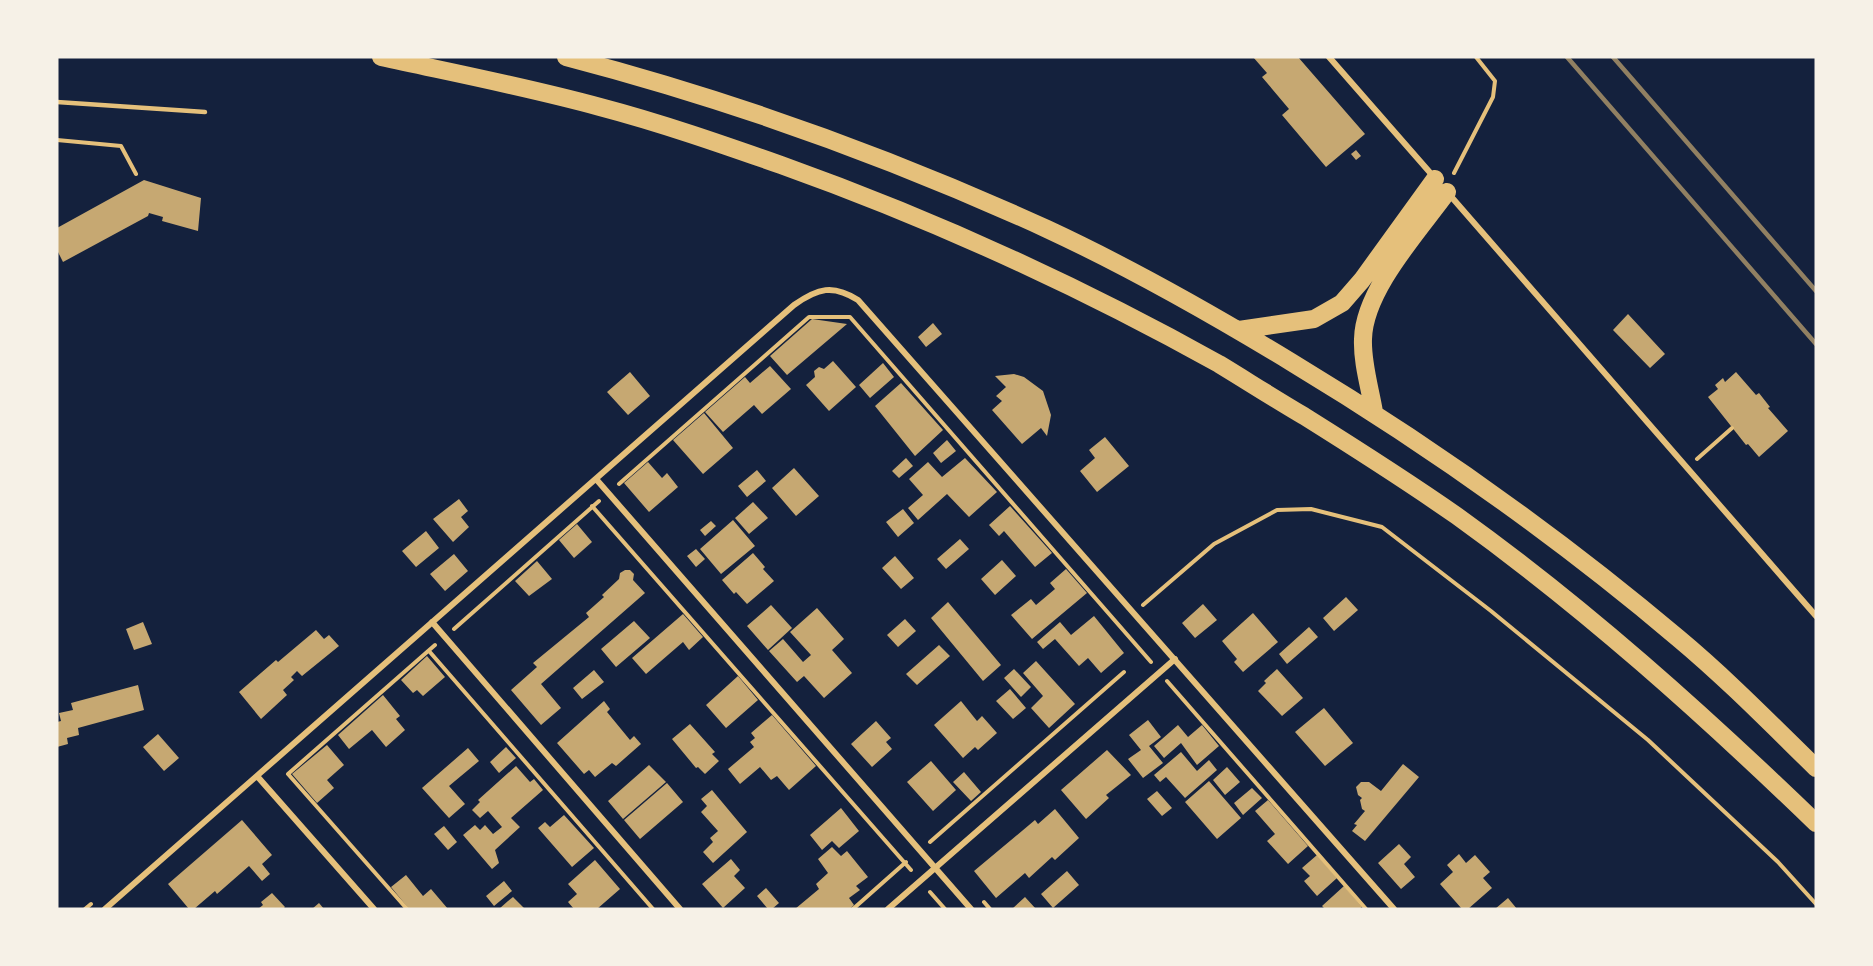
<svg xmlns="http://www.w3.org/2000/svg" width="1873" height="966" font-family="'DM Sans',sans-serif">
	<rect width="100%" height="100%" fill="#14213d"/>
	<!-- building -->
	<path fill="#c6a872" d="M1253 57H1298L1365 134 1326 167 1282 115 1289 109 1262 77 1267 73Z
		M1356 150 1361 156 1356 160 1351 154Z
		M144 180 201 198 198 231 162 221 163 217 149 213 148 216 63 262 57 250V228Z
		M1628 314 1665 354 1650 368 1613 330Z
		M812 319 847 324 787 375 770 356Z
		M933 323 942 334 926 347 918 337Z
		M833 361 856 387 829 411 806 385 815 377 814 371 819 367 824 369Z
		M883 363 894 377 870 398 859 385Z
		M770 366 791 389 762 414 754 405 723 432 705 412 745 377 750 383Z
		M630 372 650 396 628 415 607 392Z
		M1736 372 1756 395 1759 393 1770 407 1768 408 1788 431 1759 457 1748 444 1746 445 1708 397 1718 389 1715 385 1723 378 1725 382Z
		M1014 374 1024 377 1043 391 1051 415 1047 436 1041 428 1022 444 992 410 1002 401 996 396 1006 387 995 376Z
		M901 383 943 430 915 456 875 406Z
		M704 413 733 448 703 474 673 440Z
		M1105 437 1129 466 1097 492 1080 471 1095 458 1089 450Z
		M947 440 956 451 941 463 933 453Z
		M906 458 913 466 899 478 892 471Z
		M965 458 997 492 969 517 947 494 918 520 908 508 923 495 909 479 928 462 942 477Z
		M648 462 662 478 667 473 678 487 649 512 624 483Z
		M794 468 819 496 796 516 772 488Z
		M757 470 766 481 747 497 738 486Z
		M459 499 468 511 461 517 469 527 453 542 433 519Z
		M753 502 768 518 749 534 735 518Z
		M1010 506 1052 553 1035 567 1004 531 999 536 989 525Z
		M903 509 914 523 898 537 886 522Z
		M733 520 755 546 721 574 700 549Z
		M711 521 716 526 705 536 700 530Z
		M577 524 592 542 574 558 559 540Z
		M426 531 439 548 416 567 402 551Z
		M960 539 969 549 946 569 937 559Z
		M696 549 705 559 696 567 687 556Z
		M753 553 765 567 763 569 774 581 747 604 736 592 734 594 722 580Z
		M454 554 468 571 445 591 430 574Z
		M895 556 914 578 901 589 882 568Z
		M1002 560 1016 576 995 595 981 579Z
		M537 561 552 579 529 596 515 581Z
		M1066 569 1087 593 1032 639 1011 615 1031 599 1036 605 1055 589 1050 583Z
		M625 570H630L634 574 633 580 645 593 541 684 561 708 541 725 511 690 537 667 533 663 589 617 586 613 604 597 602 595 619 579 620 573Z
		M1346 597 1358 610 1334 631 1323 618Z
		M948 602 1001 665 983 681 931 618Z
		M1203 604 1217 620 1195 638 1182 623Z
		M771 605 792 628 768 650 747 626Z
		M817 608 844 639 832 650 852 673 824 698 804 676 797 682 769 651 783 639 803 662 811 655 790 632Z
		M1253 613 1278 642 1243 672 1234 662 1237 659 1222 641Z
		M683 614 703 637 689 650 683 642 646 674 632 658Z
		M1094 616 1124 653 1101 673 1088 658 1079 666 1055 639 1043 649 1037 642 1060 622 1071 635Z
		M905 619 916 631 898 647 887 635Z
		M634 621 650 638 616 667 601 649Z
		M143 622 152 644 134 650 126 629Z
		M1309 627 1318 637 1287 664 1279 654Z
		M316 630 324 639 329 635 339 646 302 676 297 671 291 677 294 680 283 690 287 695 261 719 239 692 276 660 278 662Z
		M939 645 950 656 917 685 906 674Z
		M427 656 445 677 423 696 417 690 413 693 401 680Z
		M1036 661 1075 704 1049 728 1031 708 1043 696 1023 673Z
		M1014 669 1031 687 1021 697 1004 678Z
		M1277 669 1303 698 1282 716 1258 691 1266 683 1264 681Z
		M594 670 604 682 582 699 573 688Z
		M738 676 758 700 726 728 706 705Z
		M138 685 144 710 78 728 79 735 67 738 68 744 57 747V722L61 721 59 713 73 710 71 703Z
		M1010 689 1026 708 1013 719 996 701Z
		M383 695 400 716 396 719 405 730 386 747 372 730 349 749 338 735Z
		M604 701 610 709 607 712 630 740 634 736 641 744 616 766 612 763 595 777 589 770 584 774 557 743Z
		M961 701 977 721 982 716 997 733 978 750 975 747 963 758 934 725Z
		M1324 708 1353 743 1325 766 1295 732Z
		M772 715 816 766 789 790 777 776 771 780 760 767 740 784 728 769 754 747 750 742 755 738 751 733Z
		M1148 720 1161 737 1149 746 1163 763 1143 778 1128 759 1141 750 1129 735Z
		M876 721 891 738 886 742 892 749 872 767 851 744Z
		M690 724 715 752 712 754 719 761 705 774 698 767 696 768 672 739Z
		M1178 725 1188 737 1202 725 1219 746 1197 765 1181 743 1164 758 1154 746Z
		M158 734 179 758 164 771 143 747Z
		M327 745 344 765 327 780 334 788 317 803 292 774Z
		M506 747 516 758 499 773 490 762Z
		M468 748 479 761 449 786 465 804 449 818 422 788Z
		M1107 750 1131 775 1106 795 1109 798 1086 819 1061 790Z
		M1181 752 1197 771 1209 760 1217 770 1185 798 1166 777 1160 782 1154 775Z
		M931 761 956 790 933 811 907 782Z
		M1403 764 1419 777 1365 841 1352 831 1357 825 1354 824 1365 811 1362 809 1360 800 1362 798 1358 795 1356 787 1361 782H1369L1381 791Z
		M649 765 666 782 623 819 608 801Z
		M516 766 530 782 534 779 543 790 511 818 520 827 495 850 499 863 492 869 463 835 475 825 480 830 485 825 493 834 502 827 488 811 480 818 472 810 480 802 478 800Z
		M1227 767 1240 782 1225 795 1213 780Z
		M964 772 981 792 971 801 953 782Z
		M1209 781 1241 818 1217 839 1185 802Z
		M667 783 683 802 640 839 624 820Z
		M1252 788 1262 798 1243 815 1234 803Z
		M712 790 747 832 713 863 703 852 713 842 710 838 718 831 701 812 707 806 701 799Z
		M1157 791 1172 808 1162 816 1147 799Z
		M1268 800 1308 846 1288 864 1267 841 1275 834 1255 811Z
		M841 808 859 831 839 848 832 841 822 850 810 835Z
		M1055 809 1079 838 1055 860 1052 857 1029 878 1025 873 996 898 974 871 1035 820 1038 824Z
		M564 815 594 848 572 867 538 828 545 822 550 827Z
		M242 820 272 855 262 864 270 874 262 881 249 866 217 894 215 891 194 909H189L168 884Z
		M444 826 457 842 448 850 434 834Z
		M1399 844 1411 857 1404 864 1415 877 1401 889 1378 863Z
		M832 847 841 856 847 851 868 877 856 886 860 890 849 898 854 905 850 909H795L819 889 816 884 828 873 818 859Z
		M1459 854 1466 863 1475 855 1490 872 1483 878 1492 888 1468 909H1462L1440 884 1453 872 1447 865Z
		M1317 855 1337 878 1317 896 1304 881 1310 876 1302 868Z
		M731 859 740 870 734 876 745 888 723 908 702 884Z
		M595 860 620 889 597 909H574L568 902 577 894 568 884Z
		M1067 871 1079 885 1053 908 1041 894Z
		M406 875 423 896 431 889 448 909H409L391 887Z
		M504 881 512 891 494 906 486 896Z
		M1344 886 1362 907 1359 909H1325L1322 906Z
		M766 888 779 903 772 909H768L757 896Z
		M272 893 285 907 283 909H258L263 905 261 902Z
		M513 897 525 909H499L508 901Z
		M1025 897 1036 909H1012Z
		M1508 898 1517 909H1495Z
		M319 903 324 909H312Z"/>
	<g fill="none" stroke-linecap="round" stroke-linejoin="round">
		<!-- path -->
		<path stroke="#e5c07b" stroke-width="4" d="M57 140 121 146 136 174
			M1454 173 1493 97 1495 81 1476 57
			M1697 459 1732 428
			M619 484 809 317H850L1151 662
			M592 506 911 870
			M1143 605 1214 544 1277 510 1311 509 1382 527 1491 611 1648 740 1778 862 1816 904
			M454 629 599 501
			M429 651 653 909
			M1167 681 1366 909
			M930 842 1124 672
			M930 892 945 909
			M984 902 990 909
			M85 909 91 904
			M407 909 288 774 435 645
			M853 909 906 862"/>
		<!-- service -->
		<path stroke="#e5c07b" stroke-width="4.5" d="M57 102 205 112"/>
		<!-- minor -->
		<path stroke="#e5c07b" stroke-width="6" d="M1329 57 1433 176
			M1448 193 1816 616
			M596 479 971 909
			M432 622 680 909
			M257 776 374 909
			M105 909 794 305C818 288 833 284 858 300L1394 909
			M888 909 1175 659"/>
		<!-- motorway -->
		<path stroke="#e5c07b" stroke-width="18" d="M381 57C454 73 527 87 600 107 661 123 721 144 781 165 932 219 1079 286 1219 364 1247 381 1275 399 1304 416 1355 448 1407 481 1457 516 1585 608 1702 713 1816 823
			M566 57C731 100 892 158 1047 229 1131 268 1212 314 1291 362 1427 444 1556 535 1678 638 1726 678 1771 724 1816 768
			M1239 330 1314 319 1342 303 1362 280 1435 179
			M1374 412C1370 388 1362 363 1363 339 1364 290 1419 231 1447 192"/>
		<!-- rail -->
		<path stroke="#918062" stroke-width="4.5" d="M1567 57 1816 344
			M1613 57 1816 291"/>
	</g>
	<!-- border -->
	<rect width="1873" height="966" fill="none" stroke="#f6f1e7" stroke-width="117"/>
</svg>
